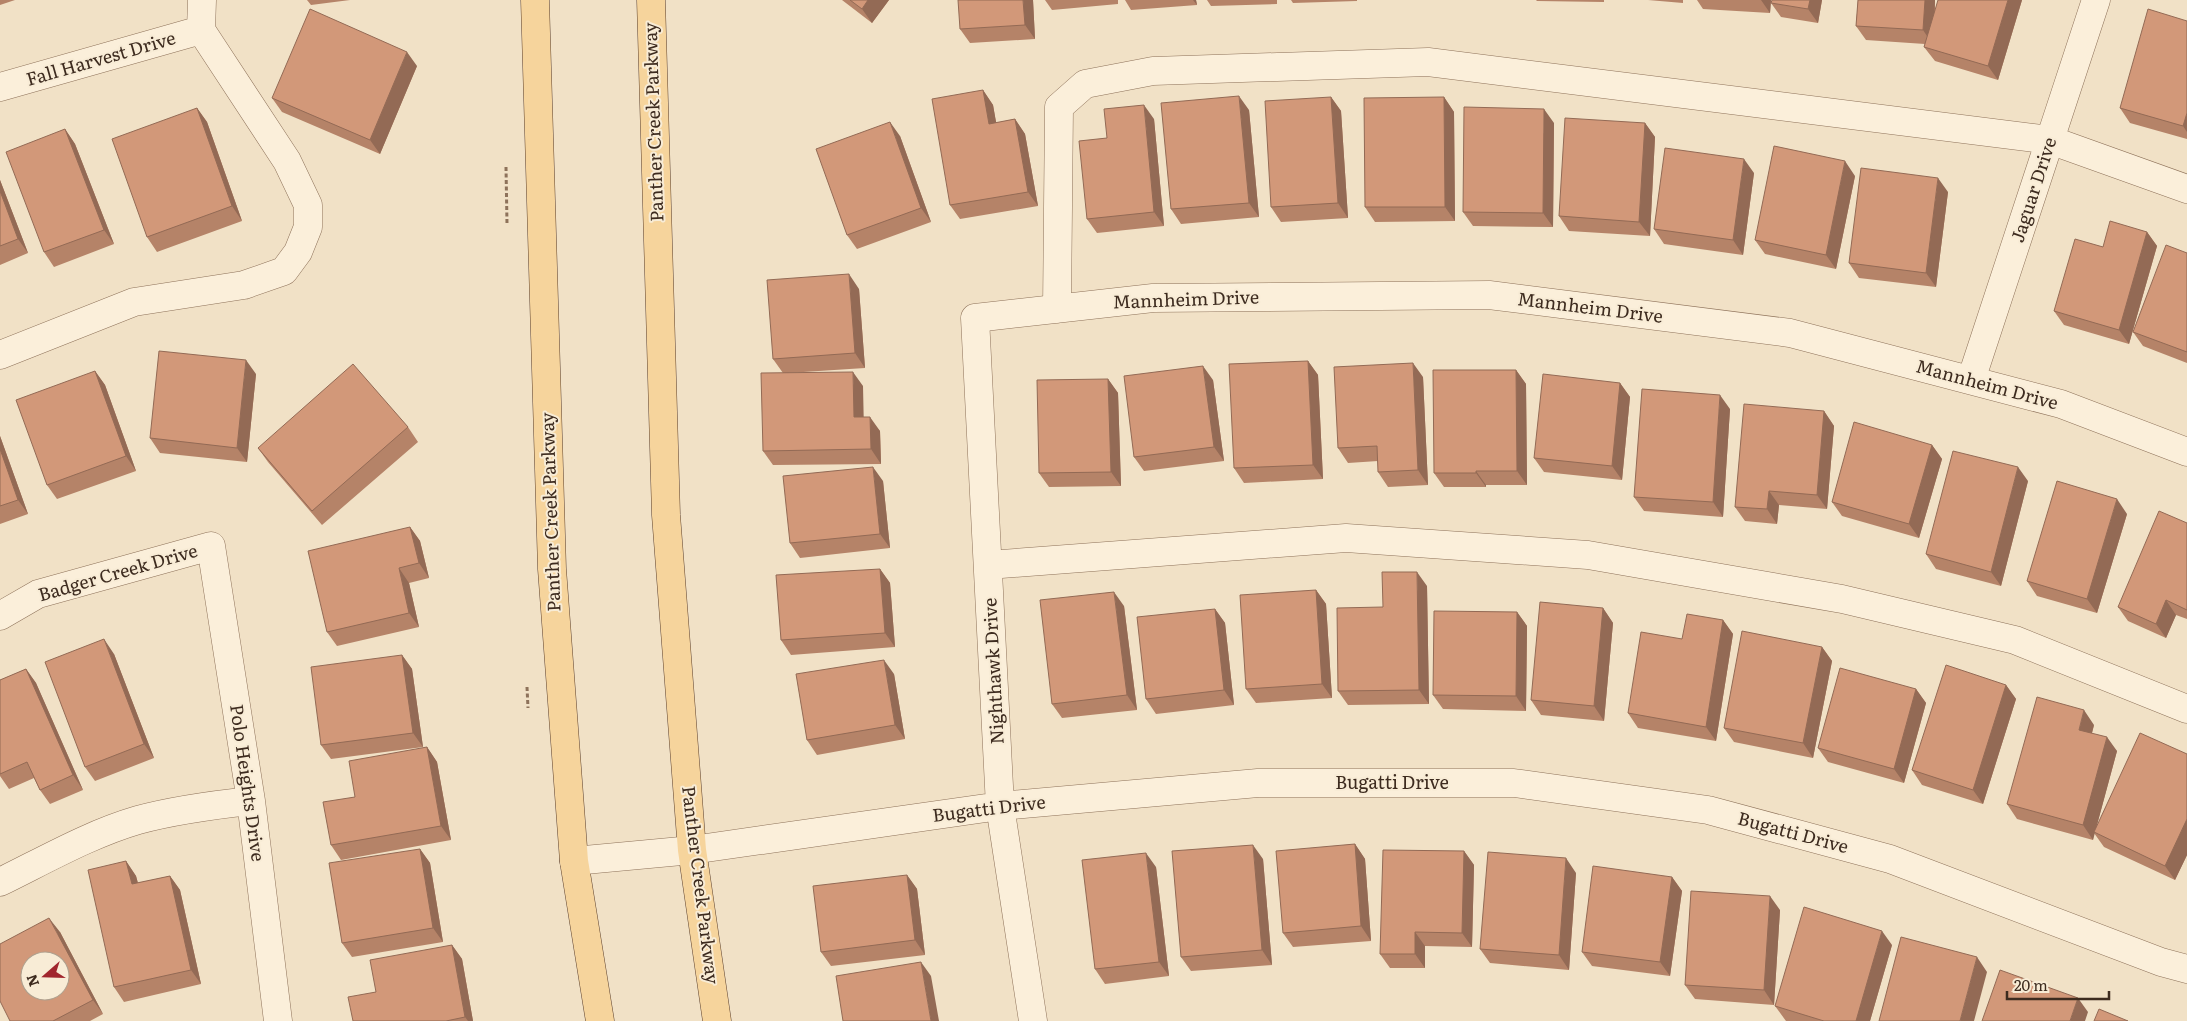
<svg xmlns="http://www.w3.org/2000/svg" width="2187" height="1021" font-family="Literata,serif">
	<rect width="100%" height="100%" fill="#f1e1c6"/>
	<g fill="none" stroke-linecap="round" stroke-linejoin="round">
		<defs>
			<path id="minor" d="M201 30 202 0
				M0 87 201 30
				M1057 309 1059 107 1085 84 1153 71 1428 62 2050 140 2187 189
				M0 355 134 302 244 285 284 271 298 252 308 227V205L287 161 201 30
				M1971 380 2096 0
				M988 565 1346 538 1588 555 1842 599 2015 640 2187 709
				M0 616 38 594 211 546 251 801 278 1021
				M574 861 692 850 1000 806 1258 783H1514L1708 810 1890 859 2161 962 2187 969
				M0 882C45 860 90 834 138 820 175 810 213 805 251 801
				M1033 1021 1000 806 975 318 1153 298 1489 295 1790 333 2061 404 2187 452"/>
			<path id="major" d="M535 0 552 569 574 861 600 1021
				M651 0 666 515 692 850 717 1021"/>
		</defs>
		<!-- minor casing -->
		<use href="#minor" stroke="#8e725a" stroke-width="29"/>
		<!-- major casing -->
		<use href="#major" stroke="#5c402e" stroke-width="29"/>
		<!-- path -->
		<path stroke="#8e725a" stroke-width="3" stroke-dasharray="4 2.5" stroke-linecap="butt" d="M506 167 507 224
			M527 687 528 708"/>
		<!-- minor -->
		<use href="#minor" stroke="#fbefda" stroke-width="28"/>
		<!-- major -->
		<use href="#major" stroke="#f6d49c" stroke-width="28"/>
	</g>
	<!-- wall -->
	<path fill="#b58368" d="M0 0H15L0 5Z
		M307 0H350L311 5Z
		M842 0H889L872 23Z
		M1033 0 1035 39 970 43 960 29Z
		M1045 0H1118V4L1052 10Z
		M1125 0H1196L1197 5 1131 10Z
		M1207 0H1277V4L1211 6Z
		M1291 0H1357V1L1293 3Z
		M1536 0H1604V2L1537 1Z
		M1648 0H1683V3Z
		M1697 0H1771L1770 13 1703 9Z
		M1822 0 1818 23 1781 17 1771 3Z
		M1858 0H1935V12L2022 0 1998 80 1935 61 1924 47 1925 44 1866 40 1856 26Z
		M2187 21V139L2130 123 2120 108Z
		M417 66 380 154 282 112 272 98Z
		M983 90 993 105 996 123 1015 119 1025 134 1038 206 960 219 950 205Z
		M1331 97 1341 111 1348 218 1281 222 1271 207Z
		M1444 97 1454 112 1455 221 1375 222 1365 207Z
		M197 108 207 122 242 221 157 252 147 237Z
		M1249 110 1259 217 1181 224 1171 209Z
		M1154 119 1164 226 1097 233 1087 219Z
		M1554 123 1553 227 1473 226 1463 212Z
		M1645 123 1655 137 1650 236 1569 231 1559 216Z
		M65 129 75 144 114 244 54 267 44 252Z
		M900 136 931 222 857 249 847 235Z
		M1754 173 1743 255 1664 244 1654 229Z
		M1855 176 1836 269 1765 254 1755 240Z
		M0 180 28 253 0 265Z
		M1948 192 1936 287 1859 278 1849 263Z
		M2147 232 2157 246 2129 344 2064 325 2054 311Z
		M2187 253V363L2143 346 2133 332Z
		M859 289 865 368 788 373 863 386V417L880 431 881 464 773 465 763 451 783 373 773 359Z
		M1308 361 1318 375 1323 479 1244 483 1234 468Z
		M1516 370 1526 384 1527 485H1486V487H1444L1434 473Z
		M95 371 105 385 136 471 57 499 47 485Z
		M256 374 247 462 160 453 150 438Z
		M1423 377 1428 485 1388 487 1378 472V461L1348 463 1338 448Z
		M1108 379 1118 393 1121 486 1049 487 1039 473Z
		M1213 380 1224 461 1144 471 1134 457Z
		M1620 383 1630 397 1622 480 1544 472 1534 458Z
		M1730 409 1723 517 1644 511 1634 497Z
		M1824 411 1834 426 1827 509 1779 505 1777 524 1745 521 1735 507Z
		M408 427 418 442 322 525 268 462 258 448Z
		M0 436 28 514 0 524Z
		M1932 445 1942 459 1919 538 1842 516 1832 502Z
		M883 481 890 548 800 558 790 543Z
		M2028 481 2001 586 1936 569 1926 554Z
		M2127 514 2097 613 2037 596 2027 581Z
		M2187 523V619L2176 615 2166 638 2128 621 2118 607Z
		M410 527 420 541 429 578 409 583 419 627 337 646 327 632Z
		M880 569 890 583 895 647 791 655 781 640Z
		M1427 586 1429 704 1348 705 1338 691 1383 607Z
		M1316 590 1326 604 1332 698 1256 703 1246 689Z
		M1124 606 1137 710 1062 718 1052 704Z
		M1603 608 1613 623 1604 721 1541 715 1531 700Z
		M1215 609 1225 623 1234 705 1156 714 1146 699Z
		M1517 612 1527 626 1526 711 1443 709 1433 695Z
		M1723 620 1733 634 1716 741 1638 728 1628 713 1682 639Z
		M1822 647 1832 661 1813 758 1734 742 1724 728Z
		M114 654 154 758 95 781 85 767Z
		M402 655 412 669 423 747 331 759 321 745Z
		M26 669 36 683 83 790 50 804 40 790 34 778 9 789 0 776V680Z
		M894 674 905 739 817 755 807 740Z
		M2006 685 2016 699 1983 804 1922 785 1912 770Z
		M1916 689 1926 703 1904 783 1828 762 1818 748Z
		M2094 725 2092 733 2117 751 2096 828 2187 754V855L2175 880 2104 847 2094 833 2093 840 2017 819 2007 804Z
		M427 747 437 762 451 840 341 860 331 845 355 797Z
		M1355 844 1365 859 1371 941 1293 947 1283 933Z
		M420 849 430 863 443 942 352 957 342 943Z
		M1464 851 1474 865 1472 947 1425 946V968H1390L1380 954Z
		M1263 859 1272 965 1191 971 1181 957Z
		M126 861 136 876 138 883 170 876 180 890 201 984 124 1002 114 987Z
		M1156 867 1169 976 1105 984 1095 969Z
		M1576 873 1569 970 1490 963 1480 949Z
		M907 875 917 889 925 955 831 966 821 952Z
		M1672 877 1682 891 1670 976 1592 966 1582 952Z
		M1780 910 1774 1005 1695 999 1685 985Z
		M60 932 103 1014 90 1021H10Z
		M452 945 462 959 473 1021H353L376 992Z
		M1892 945 1870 1021H1786L1775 1006Z"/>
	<!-- shaded-wall -->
	<path fill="#936a55" d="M868 0H889L872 23 862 9Z
		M1023 0H1033L1035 39 1025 25Z
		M1193 0H1196L1197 5Z
		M1761 0H1771L1770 13Z
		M1810 0H1822L1818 23 1808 9Z
		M1925 0H1935L1933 45 1923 30Z
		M2008 0H2022L1998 80 1988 66Z
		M407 52 417 66 380 154 370 140Z
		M983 90 993 105 999 138 989 124Z
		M1239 96 1249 110 1259 217 1249 203Z
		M1331 97 1341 111 1348 218 1338 203Z
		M1444 97 1454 112 1455 221 1445 207Z
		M1144 105 1154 119 1164 226 1154 212Z
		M197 108 207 122 242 221 232 206Z
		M1544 109 1554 123 1553 227 1543 213Z
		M2187 113V132L2183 126Z
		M1015 119 1025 134 1038 206 1028 192Z
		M890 122 900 136 931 222 921 208Z
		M1645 123 1655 137 1650 236 1639 222Z
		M65 129 75 144 114 244 104 230Z
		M1744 159 1754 173 1743 255 1733 240Z
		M1845 161 1855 176 1836 269 1826 255Z
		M1938 178 1948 192 1936 287 1926 273Z
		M0 180 28 253 18 239 0 191Z
		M2147 232 2157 246 2129 344 2119 330Z
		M849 274 859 289 865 368 855 353Z
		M246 360 256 374 247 462 237 448Z
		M1308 361 1318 375 1323 479 1313 465Z
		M1413 363 1423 377 1428 485 1418 470Z
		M1203 366 1213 380 1224 461 1214 447Z
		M1516 370 1526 384 1527 485 1517 471Z
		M95 371 105 385 136 471 126 456Z
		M853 372 863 386 864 432 854 417Z
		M1108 379 1118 393 1121 486 1111 472Z
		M1620 383 1630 397 1622 480 1612 466Z
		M1720 395 1730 409 1723 517 1713 502Z
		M1824 411 1834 426 1827 509 1817 495Z
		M870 417 880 431 881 464 871 449Z
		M0 436 28 514 18 500 0 449Z
		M1932 445 1942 459 1919 538 1909 524Z
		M873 467 883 481 890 548 880 534Z
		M2018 467 2028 481 2001 586 1991 572Z
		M1476 471 1486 485V487L1476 473Z
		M1769 491 1779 505 1777 524 1767 509Z
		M2117 499 2127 514 2097 613 2087 599Z
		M410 527 420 541 429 578 419 563Z
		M399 568 409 583 419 627 409 613Z
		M880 569 890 583 895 647 885 633Z
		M1417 572 1427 586 1429 704 1419 690Z
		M1316 590 1326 604 1332 698 1322 684Z
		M1114 592 1124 606 1137 710 1127 695Z
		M2166 600 2176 615 2166 638 2156 624Z
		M1603 608 1613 623 1604 721 1594 706Z
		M1215 609 1225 623 1234 705 1224 690Z
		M1517 612 1527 626 1526 711 1516 696Z
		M1723 620 1733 634 1716 741 1706 727Z
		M104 639 114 654 154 758 144 744Z
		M1822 647 1832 661 1813 758 1803 743Z
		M402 655 412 669 423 747 413 733Z
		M884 660 894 674 905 739 895 725Z
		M26 669 36 683 83 790 73 775Z
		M2006 685 2016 699 1983 804 1973 790Z
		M1916 689 1926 703 1904 783 1894 769Z
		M2084 710 2094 725 2089 744 2079 730Z
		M2107 737 2117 751 2093 840 2083 825Z
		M427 747 437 762 451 840 441 826Z
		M2187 819V855L2175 880 2165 866Z
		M1355 844 1365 859 1371 941 1361 926Z
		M1253 845 1263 859 1272 965 1262 950Z
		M420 849 430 863 443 942 433 928Z
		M1464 851 1474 865 1472 947 1462 933Z
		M1146 853 1156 867 1169 976 1159 962Z
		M1566 858 1576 873 1569 970 1559 955Z
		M126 861 136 876 142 899 132 884Z
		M907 875 917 889 925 955 915 940Z
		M170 876 180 890 201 984 191 970Z
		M1672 877 1682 891 1670 976 1660 962Z
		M1770 896 1780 910 1774 1005 1764 990Z
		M49 918 60 932 103 1014 93 1000Z
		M1882 931 1892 945 1870 1021H1856Z
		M1415 932 1425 946V968L1415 954Z
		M452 945 462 959 473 1021H468L465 1017Z
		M1977 957 1987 972 1974 1021H1960Z
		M921 962 931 976 939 1021H931Z
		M2078 998 2088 1012 2085 1021H2070Z"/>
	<!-- building -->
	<path fill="#d29879" stroke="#936a55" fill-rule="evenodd" d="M850 0H868L862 9Z
		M958 0H1023L1025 25 960 29Z
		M1772 0H1810L1808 9 1771 3Z
		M1858 0H1925L1923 30 1856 26Z
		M1938 0H2008L1988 66 1924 47Z
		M310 9 407 52 370 140 272 98Z
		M2148 9 2187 21V113L2183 126 2120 108Z
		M983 90 989 124 1015 119 1028 192 950 205 932 99Z
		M1239 96 1249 203 1171 209 1161 103Z
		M1331 97 1338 203 1271 207 1265 101Z
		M1444 97 1445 207H1365L1364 98Z
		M1144 105 1154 212 1087 219 1079 141 1107 138 1104 109Z
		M1464 107 1544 109 1543 213 1463 212Z
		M197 108 232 206 147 237 112 139Z
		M1565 118 1645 123 1639 222 1559 216Z
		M890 122 921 208 847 235 816 149Z
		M65 129 104 230 44 252 6 152Z
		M1774 146 1845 161 1826 255 1755 240Z
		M1665 148 1744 159 1733 240 1654 229Z
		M1861 168 1938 178 1926 273 1849 263Z
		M0 191 18 239 0 246Z
		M2110 221 2147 232 2119 330 2054 311 2075 239 2103 247Z
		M2166 245 2187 253V352L2133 332Z
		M849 274 855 353 773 359 767 280Z
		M159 351 246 360 237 448 150 438Z
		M1308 361 1313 465 1234 468 1229 364Z
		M1413 363 1418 470 1378 472 1377 446 1338 448 1334 367Z
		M353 364 408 427 312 511 258 448Z
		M1203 366 1214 447 1134 457 1124 376Z
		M1433 370H1516L1517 471H1476V473H1434Z
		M95 371 126 456 47 485 16 400Z
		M853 372 854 417H870L871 449 763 451 761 373Z
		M1543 374 1620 383 1612 466 1534 458Z
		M1108 379 1111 472 1039 473 1037 380Z
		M1642 389 1720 395 1713 502 1634 497Z
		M1744 404 1824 411 1817 495 1769 491 1767 509 1735 507Z
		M1854 422 1932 445 1909 524 1832 502Z
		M0 449 18 500 0 506Z
		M1953 451 2018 467 1991 572 1926 554Z
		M873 467 880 534 790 543 783 476Z
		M2057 481 2117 499 2087 599 2027 581Z
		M2159 511 2187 523V610L2166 600 2156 624 2118 607Z
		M410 527 419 563 399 568 409 613 327 632 308 551Z
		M880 569 885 633 781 640 776 575Z
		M1382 572H1417L1419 690 1338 691 1337 608 1383 607Z
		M1316 590 1322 684 1246 689 1240 595Z
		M1114 592 1127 695 1052 704 1040 600Z
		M1540 602 1603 608 1594 706 1531 700Z
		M1215 609 1224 690 1146 699 1137 617Z
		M1434 611 1517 612 1516 696 1433 695Z
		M1687 614 1723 620 1706 727 1628 713 1641 632 1682 639Z
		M1742 631 1822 647 1803 743 1724 728Z
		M104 639 144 744 85 767 45 662Z
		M402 655 413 733 321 745 311 667Z
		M884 660 895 725 807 740 796 674Z
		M1946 665 2006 685 1973 790 1912 770Z
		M1840 668 1916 689 1894 769 1818 748Z
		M26 669 73 775 40 790 27 762 0 774V680Z
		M2037 697 2084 710 2079 730 2107 737 2083 825 2007 804Z
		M2140 733 2187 754V819L2165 866 2094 832Z
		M427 747 441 826 331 845 323 802 355 797 349 761Z
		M1355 844 1361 926 1283 933 1276 851Z
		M1253 845 1262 950 1181 957 1172 851Z
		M420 849 433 928 342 943 329 863Z
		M1383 850 1464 851 1462 933 1415 932V954H1380Z
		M1488 852 1566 858 1559 955 1480 949Z
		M1146 853 1159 962 1095 969 1082 860Z
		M126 861 132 884 170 876 191 970 114 987 88 870Z
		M1593 866 1672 877 1660 962 1582 952Z
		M907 875 915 940 821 952 813 886Z
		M1691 891 1770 896 1764 990 1685 985Z
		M1804 907 1882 931 1856 1021H1824L1775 1006Z
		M49 918 93 1000 53 1021H10L0 1001V944ZM30 961H60V991H30Z
		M1901 937 1977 957 1960 1021H1879Z
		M452 945 465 1017 446 1021H353L348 997 376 992 370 960Z
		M921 962 931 1021H843L836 976Z
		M2000 970 2078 998 2070 1021H1982Z
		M2099 1009 2128 1021H2094Z"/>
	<g text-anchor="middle" stroke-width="4" stroke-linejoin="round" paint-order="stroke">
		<!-- street labels -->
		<g font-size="18" fill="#3d2b1f" stroke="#f8ecd6">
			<text transform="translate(101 59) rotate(-16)" y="6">Fall Harvest Drive</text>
			<text transform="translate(654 122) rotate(-92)" y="6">Panther Creek Parkway</text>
			<text transform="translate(2034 190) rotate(-72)" y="6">Jaguar Drive</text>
			<text transform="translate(1186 300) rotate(-2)" y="6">Mannheim Drive</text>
			<text transform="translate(1590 308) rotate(7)" y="6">Mannheim Drive</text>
			<text transform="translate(1987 385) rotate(15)" y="6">Mannheim Drive</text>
			<text transform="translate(551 512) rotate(-92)" y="6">Panther Creek Parkway</text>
			<text transform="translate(118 573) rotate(-16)" y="6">Badger Creek Drive</text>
			<text transform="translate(994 671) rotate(-93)" y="6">Nighthawk Drive</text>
			<text transform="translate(247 783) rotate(82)" y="6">Polo Heights Drive</text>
			<text x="1392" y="789">Bugatti Drive</text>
			<text transform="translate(989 809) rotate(-7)" y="6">Bugatti Drive</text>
			<text transform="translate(1793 833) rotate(15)" y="6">Bugatti Drive</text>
			<text transform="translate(700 885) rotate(83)" y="6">Panther Creek Parkway</text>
		</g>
	</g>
	<!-- north arrow -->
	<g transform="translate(45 976) rotate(250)"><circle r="24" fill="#f8ecd6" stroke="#ad9f8d"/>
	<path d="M0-4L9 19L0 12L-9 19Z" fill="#a1262e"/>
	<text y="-8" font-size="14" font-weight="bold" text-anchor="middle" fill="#3d2b1f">N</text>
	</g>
	<!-- scale -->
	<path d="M2007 991v8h102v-8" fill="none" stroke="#3d2b1f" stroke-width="2.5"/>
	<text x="2014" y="991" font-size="15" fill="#3d2b1f" stroke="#f8ecd6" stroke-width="4" paint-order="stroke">20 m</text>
</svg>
